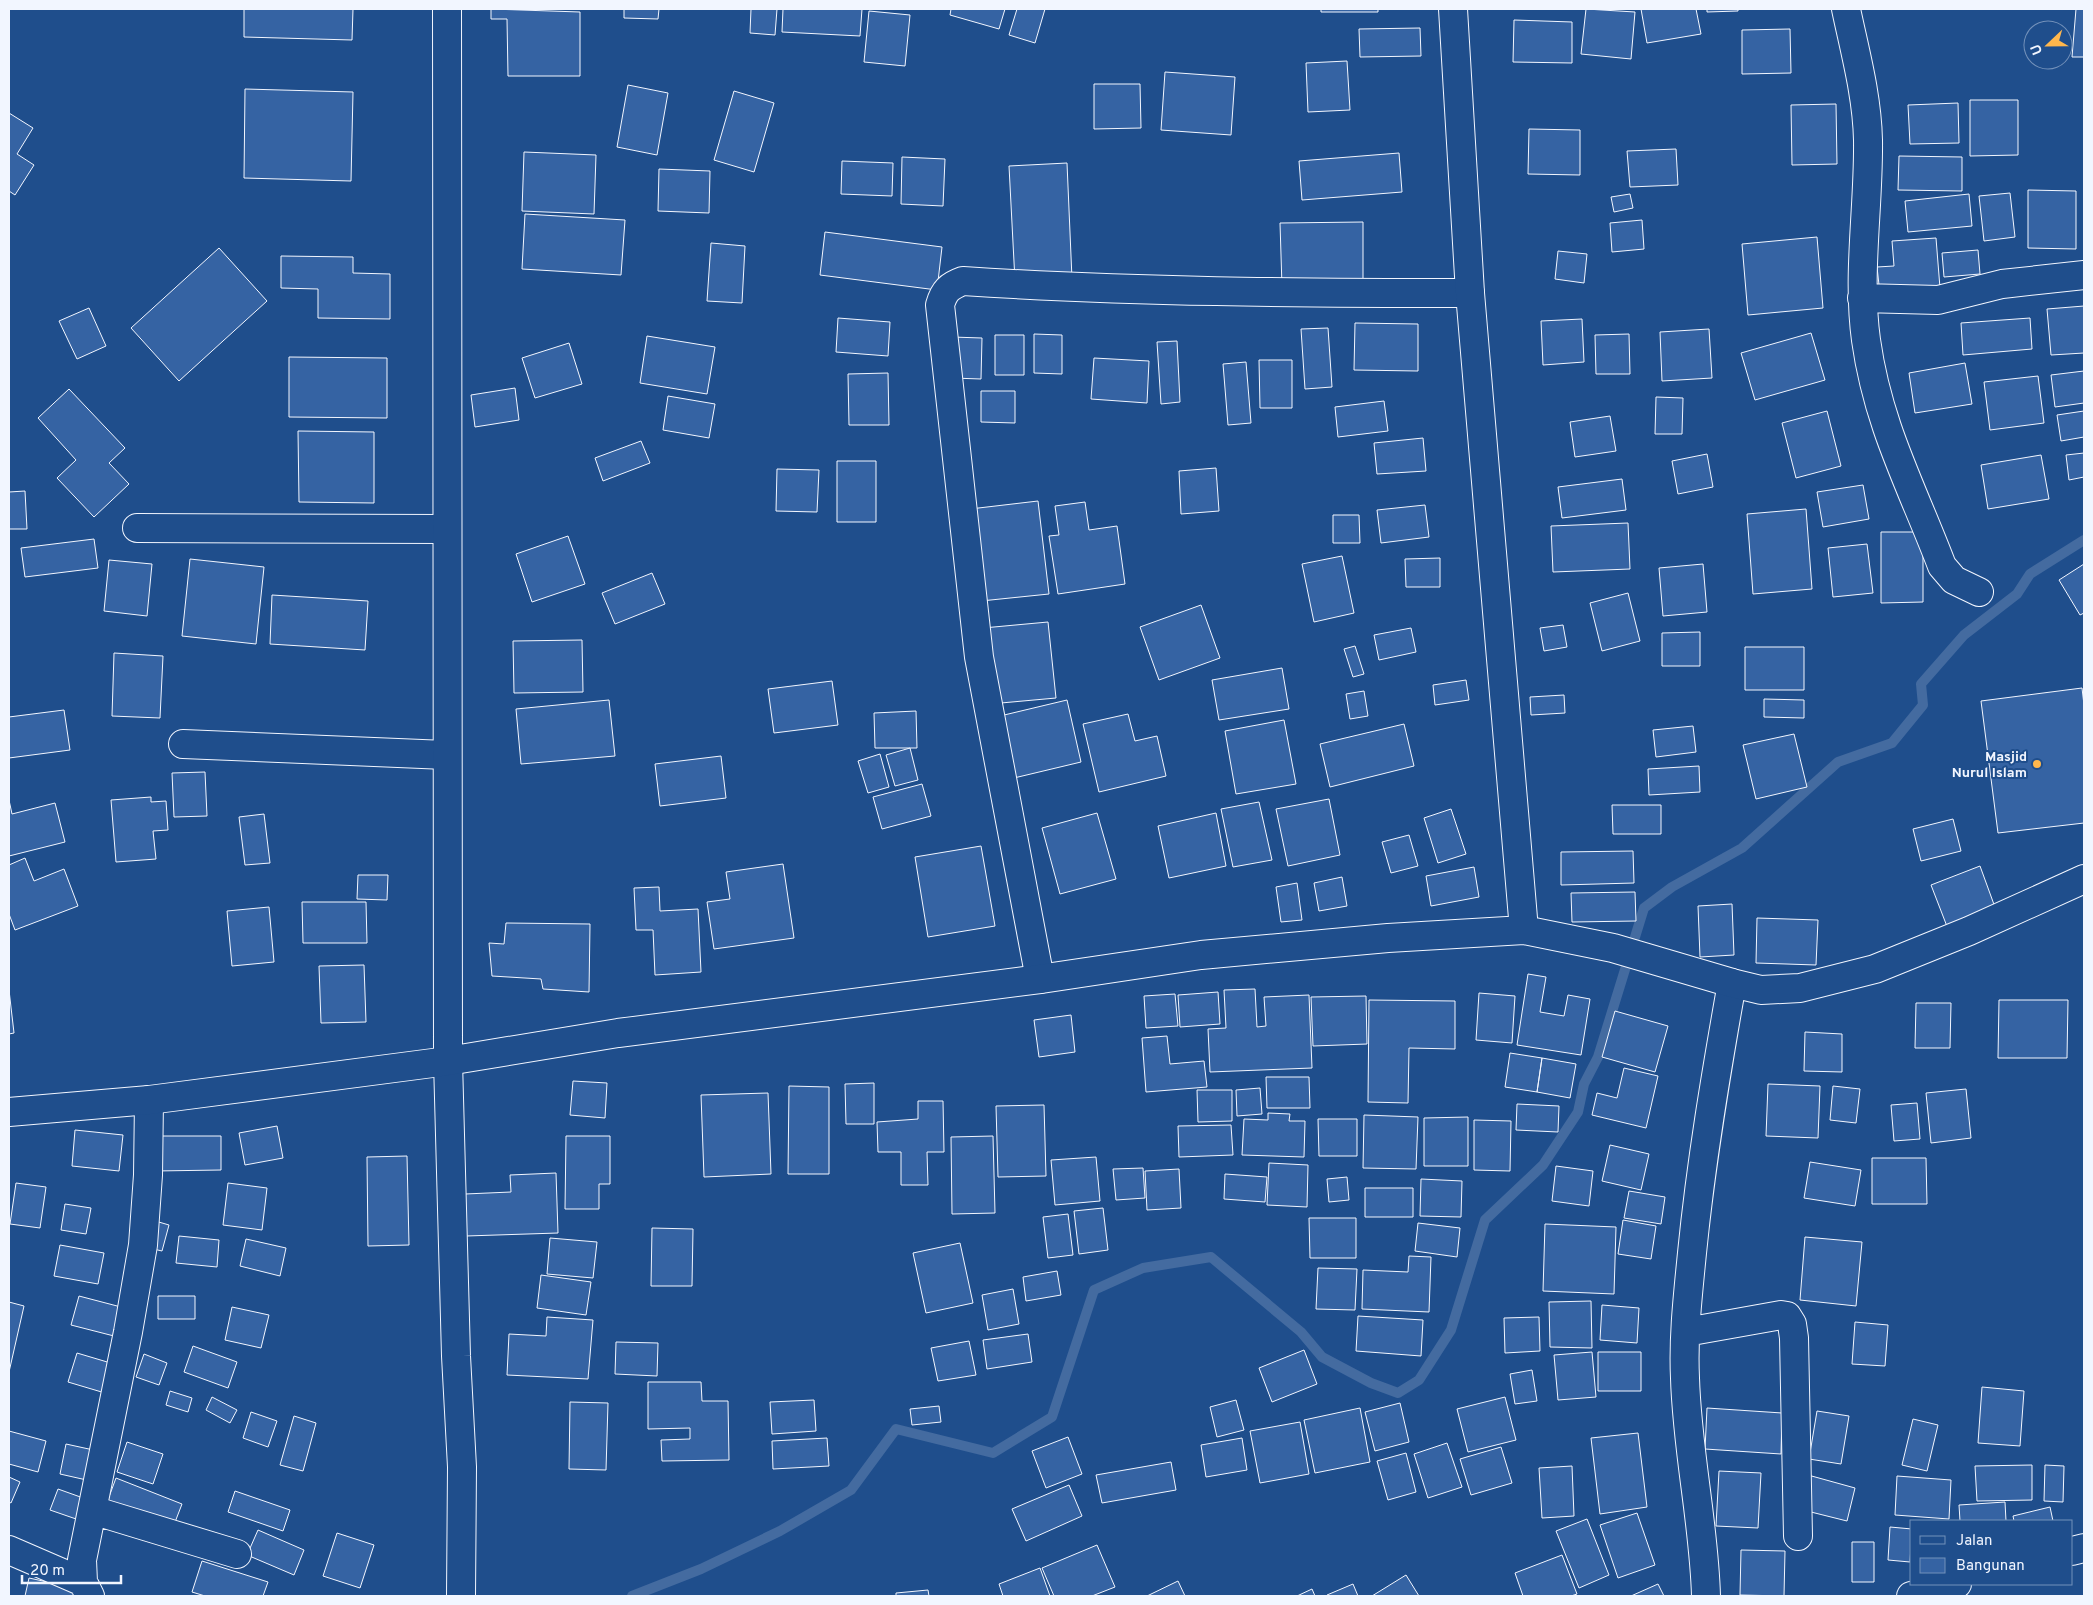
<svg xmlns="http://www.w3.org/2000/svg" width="2093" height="1605" font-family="Overpass,sans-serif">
	<rect width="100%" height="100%" fill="#1f4e8c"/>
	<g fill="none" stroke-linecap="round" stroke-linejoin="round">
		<!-- stream -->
		<path stroke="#446ba0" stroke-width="10" d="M632 1596 701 1569 780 1531 851 1490 896 1429 993 1453 1052 1417 1094 1290 1143 1268 1211 1257 1301 1332 1322 1357 1371 1383 1398 1393 1419 1380 1451 1330 1485 1220 1543 1165 1578 1112 1584 1084 1598 1057 1644 908 1672 887 1742 848 1838 762 1892 743 1923 705 1921 684 1964 635 2017 594 2030 574 2084 540"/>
	</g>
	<!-- building -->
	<path fill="#3563a3" stroke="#f2f6ff" d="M244 9H353L352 40 244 37Z
		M491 9 580 12V76H508L507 19H491Z
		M624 9H659L658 19 624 18Z
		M751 9H777L775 35 750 33Z
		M783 9H862L860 36 782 32Z
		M951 9H1005L999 29 950 15Z
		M1017 9H1045L1035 43 1009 35Z
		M1321 9H1378V12H1321Z
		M1586 9 1635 12 1631 59 1581 54Z
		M1641 9H1696L1701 34 1647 43Z
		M1707 9H1738V11L1707 12Z
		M2076 9H2084V57H2072Z
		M869 11 910 15 905 66 864 62Z
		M1514 20 1572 22V63L1513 62Z
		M1420 28 1421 56 1360 57 1359 29Z
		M1790 29 1791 73 1742 74V30Z
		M1347 61 1350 110 1308 112 1306 63Z
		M1165 72 1235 77 1231 135 1161 130Z
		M1094 84H1140L1141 128 1094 129Z
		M628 85 668 93 657 155 617 147Z
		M245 89 353 92 351 181 244 178Z
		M734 91 774 103 754 172 714 160Z
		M1970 100H2018V155L1970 156Z
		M1958 103 1959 143 1910 144 1908 105Z
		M1836 104 1837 164 1792 165 1791 105Z
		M9 113 33 128 17 154 34 165 15 195 9 191Z
		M1529 129 1580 130V175L1528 174Z
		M1676 149 1678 185 1630 187 1627 151Z
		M524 152 596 155 594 214 522 211Z
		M1399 153 1402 192 1302 200 1299 161Z
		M1899 156 1962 157V191L1898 190Z
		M902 157 945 159 943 206 901 204Z
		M842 161 893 163 892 196 841 194Z
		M1067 163 1072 279 1015 281 1009 166Z
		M659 169 710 171 709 213 658 211Z
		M2028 190 2076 191V249L2028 248Z
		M2010 193 2015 237 1984 241 1979 196Z
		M1630 194 1633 208 1614 212 1611 197Z
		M1969 194 1972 226 1908 232 1905 201Z
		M525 214 625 220 621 275 522 269Z
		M1642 220 1644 249 1612 252 1610 223Z
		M1363 222V287H1282L1280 223Z
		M825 232 942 247 937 290 820 275Z
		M1817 237 1823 308 1748 315 1742 244Z
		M1936 238 1940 288 1880 294 1877 267 1894 266 1892 241Z
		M711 243 745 246 742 303 707 301Z
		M219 248 267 301 179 381 131 328Z
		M1978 250 1980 274 1944 277 1942 253Z
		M1558 251 1587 254 1584 283 1555 279Z
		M281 256 353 257V273L390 274V319L318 318V289L281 288Z
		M2084 306V353L2051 355 2047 309Z
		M89 308 106 346 77 359 59 321Z
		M838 318 890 322 888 356 836 352Z
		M2030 318 2032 349 1963 355 1961 323Z
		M1582 319 1584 362 1543 365 1541 321Z
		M1355 323 1418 324V371L1354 370Z
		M1328 328 1332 387 1305 389 1301 329Z
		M1709 329 1712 378 1662 381 1660 332Z
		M1811 333 1825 380 1755 400 1741 353Z
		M1034 334 1062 335V374L1034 373Z
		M1629 334 1630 374H1596L1595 335Z
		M995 335H1024V375H995Z
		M647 336 715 347 707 394 640 383Z
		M952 337 982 338 981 379 952 378Z
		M1177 341 1180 402 1161 404 1157 342Z
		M569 343 582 384 535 398 522 358Z
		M289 357 387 358V418L289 417Z
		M1094 358 1149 361 1147 403 1091 399Z
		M1259 360H1292V408H1260Z
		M1246 362 1251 423 1228 425 1223 364Z
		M1965 363 1972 404 1915 413 1909 373Z
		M2084 371V403L2055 407 2051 375Z
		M888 373 889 425H849L848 374Z
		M2038 376 2044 423 1990 430 1984 382Z
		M515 388 519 420 475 427 471 395Z
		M69 389 125 448 109 463 129 484 94 517 57 478 76 460 38 418Z
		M981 391H1015V423L981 422Z
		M668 396 715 404 709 438 663 430Z
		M1656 397 1683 398 1682 434H1655Z
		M1384 401 1388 431 1338 437 1335 407Z
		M1827 411 1841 466 1796 478 1782 423Z
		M2084 411V437L2061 441 2057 415Z
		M1610 416 1616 451 1575 457 1570 422Z
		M298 431 374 432V503L299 502Z
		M1423 438 1426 471 1377 474 1374 443Z
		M641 441 650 463 603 481 595 458Z
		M2084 453V477L2069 480 2066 455Z
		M1707 454 1713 487 1678 494 1672 461Z
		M2041 455 2049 499 1988 509 1981 465Z
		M837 461H876V522H837Z
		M1216 468 1219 511 1181 514 1179 471Z
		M777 469 819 470 817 512 776 511Z
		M1622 479 1626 510 1562 518 1558 487Z
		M1863 485 1869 519 1823 527 1817 492Z
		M25 491 27 529H9V492Z
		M1038 501 1049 594 981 601 970 509Z
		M1085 502 1089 530 1117 526 1125 584 1058 594 1049 536 1059 535 1055 506Z
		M1425 505 1429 537 1381 543 1377 510Z
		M1806 509 1812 589 1753 594 1747 514Z
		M1333 515H1359L1360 543H1333Z
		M1628 523 1630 569 1553 572 1551 526Z
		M1881 532H1923V602L1881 603Z
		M568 536 585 584 532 602 516 554Z
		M94 539 98 568 25 577 21 548Z
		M1867 544 1873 593 1833 597 1828 548Z
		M1342 556 1354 613 1314 622 1302 564Z
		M1440 558V587H1406L1405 559Z
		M190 559 264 567 256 644 182 636Z
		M109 560 152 564 147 616 104 611Z
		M1703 564 1707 612 1663 616 1659 568Z
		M2084 564V613L2080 615 2059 580Z
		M652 573 665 604 615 624 602 593Z
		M1628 593 1640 641 1602 651 1590 603Z
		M272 595 368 601 365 650 270 644Z
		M1201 605 1220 658 1159 680 1140 627Z
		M1048 622 1056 698 990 704 983 628Z
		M1563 625 1567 647 1544 651 1540 628Z
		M1411 628 1416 652 1379 660 1374 635Z
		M1700 632V666H1662V633Z
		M582 640 583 692 514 693 513 641Z
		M1355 646 1364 674 1353 677 1344 649Z
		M1745 647H1804V690H1745Z
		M114 653 163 656 160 718 112 716Z
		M1282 668 1289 709 1219 720 1212 680Z
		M1466 680 1469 700 1435 705 1433 685Z
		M832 681 838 725 774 733 768 689Z
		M2082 688 2084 705V823L1998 833 1981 701Z
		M1364 691 1368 716 1350 719 1346 694Z
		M1564 695 1565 713 1531 715 1530 697Z
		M1764 699 1804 700V718L1764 717Z
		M609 700 615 756 521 764 516 709Z
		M1067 700 1081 762 1014 778 1000 716Z
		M64 710 70 750 9 758V717Z
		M916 711 917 748H875L874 713Z
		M1128 714 1135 741 1157 736 1166 776 1099 792 1083 724Z
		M1284 720 1296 784 1236 794 1225 731Z
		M1404 724 1414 766 1330 787 1320 744Z
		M1693 726 1696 752 1656 757 1653 730Z
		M1794 734 1807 787 1756 799 1743 745Z
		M910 748 918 780 895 786 886 755Z
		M880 754 889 787 868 793 858 761Z
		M721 756 726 798 660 806 655 764Z
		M1699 766 1700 792 1649 795 1648 769Z
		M205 772 207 816 174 817 172 773Z
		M922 784 931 816 882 829 873 797Z
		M151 797V802L166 801 168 830 153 831 156 859 116 862 111 800Z
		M1329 799 1340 855 1288 866 1276 809Z
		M9 800 12 814 55 803 65 842 9 856Z
		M1259 802 1272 860 1233 867 1221 809Z
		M1612 805H1661V834H1613Z
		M1451 809 1466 854 1438 863 1424 818Z
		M1097 813 1116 879 1060 894 1042 828Z
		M1216 813 1226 866 1169 878 1158 826Z
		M264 814 270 863 245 865 239 817Z
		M1953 819 1961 851 1921 861 1913 829Z
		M1409 835 1418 866 1391 873 1382 842Z
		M981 846 995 926 928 937 915 857Z
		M1633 851 1634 883 1561 885V852Z
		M25 858 34 881 64 869 78 906 15 930 9 914V865Z
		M783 864 794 938 714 949 707 902 730 899 726 872Z
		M1980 866 1996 910 1948 929 1931 885Z
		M1474 867 1479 897 1431 906 1426 876Z
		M358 875H388L387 900 357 899Z
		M1342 877 1347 906 1319 911 1314 883Z
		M1297 883 1302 920 1281 922 1276 887Z
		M659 887 660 911 698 909 701 972 655 975 653 930H636L634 888Z
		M1635 892 1636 921 1572 922 1571 893Z
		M302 902H366L367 943H303Z
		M1732 904 1734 955 1700 957 1698 906Z
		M269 907 274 962 232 966 227 911Z
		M1757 918 1818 920 1816 965 1756 963Z
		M506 923 590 924 589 992 543 989 541 979 492 976 489 943 504 944Z
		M364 965 366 1022 321 1023 319 966Z
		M1528 974 1546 977 1540 1012 1564 1016 1568 995 1590 999 1581 1055 1517 1045Z
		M1255 989 1257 1027 1266 1026 1264 997 1309 995 1312 1068 1210 1072 1208 1029 1226 1028 1224 990Z
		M9 990 14 1033 9 1034Z
		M1218 992 1220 1024 1180 1027 1178 995Z
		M1479 993 1515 996 1512 1043 1476 1040Z
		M1175 994 1178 1026 1146 1028 1144 996Z
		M1366 996 1367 1044 1313 1046 1311 997Z
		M1369 1000 1455 1001V1049L1409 1048 1408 1103 1368 1102Z
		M1999 1000H2068L2067 1058H1998Z
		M1916 1003H1951L1950 1048H1915Z
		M1615 1011 1668 1026 1655 1072 1602 1057Z
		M1071 1015 1075 1052 1039 1057 1034 1020Z
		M1805 1032 1842 1034V1072L1804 1071Z
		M1167 1036 1170 1064 1204 1061 1207 1087 1146 1092 1142 1038Z
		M1510 1053 1542 1058 1537 1092 1505 1087Z
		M1542 1058 1576 1064 1570 1098 1537 1092Z
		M1624 1068 1658 1076 1646 1128 1592 1115 1597 1093 1617 1098Z
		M1266 1077H1309L1310 1108H1267Z
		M573 1081 607 1083 605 1118 570 1115Z
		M874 1083V1124H846L845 1084Z
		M1768 1084 1820 1086 1818 1138 1766 1136Z
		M789 1086 829 1087V1174H788Z
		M1833 1086 1860 1089 1856 1123 1830 1120Z
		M1260 1088 1262 1114 1237 1116 1236 1090Z
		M1966 1089 1971 1138 1931 1143 1926 1093Z
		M1197 1090H1232V1121L1198 1122Z
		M768 1093 771 1174 704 1177 701 1095Z
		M918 1101H943L944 1152H927L928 1185H901V1152H878L877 1122 918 1119Z
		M1917 1103 1920 1139 1894 1141 1891 1105Z
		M1517 1104 1559 1106 1558 1132 1516 1130Z
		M1044 1105 1046 1176 998 1177 996 1106Z
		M1268 1113 1290 1114 1289 1121H1305L1304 1157 1242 1155 1244 1119 1268 1120Z
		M1364 1115 1418 1117 1416 1169 1363 1168Z
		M1468 1117V1166H1424V1118Z
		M1318 1119H1357V1156H1319Z
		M1474 1120 1511 1121 1510 1171 1474 1170Z
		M1231 1125 1233 1155 1179 1157 1178 1126Z
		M277 1126 283 1158 245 1165 239 1133Z
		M75 1130 123 1135 119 1171 72 1166Z
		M155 1136H221V1170L155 1171Z
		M566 1136H610V1184H599V1209H565Z
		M993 1136 995 1213 952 1214 951 1137Z
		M1610 1145 1649 1154 1641 1190 1602 1181Z
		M407 1156 409 1245 368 1246 367 1157Z
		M1096 1157 1100 1201 1055 1205 1051 1160Z
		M1872 1158H1926L1927 1204H1872Z
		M1810 1162 1861 1170 1855 1206 1804 1198Z
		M1269 1163 1308 1165 1307 1207 1267 1205Z
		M1556 1166 1593 1171 1589 1206 1552 1201Z
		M1143 1168 1145 1198 1116 1200 1113 1169Z
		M1179 1169 1181 1208 1147 1210 1145 1171Z
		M556 1173 558 1233 466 1236 465 1194 511 1192 510 1175Z
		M1225 1174 1267 1177 1265 1202 1224 1199Z
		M1347 1177 1349 1200 1329 1202 1327 1179Z
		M1421 1179 1462 1181 1461 1217 1420 1216Z
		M16 1183 46 1187 40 1228 10 1224Z
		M228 1183 267 1188 262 1230 223 1225Z
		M1365 1188H1413V1217H1365Z
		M1629 1191 1665 1197 1661 1224 1624 1218Z
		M65 1204 91 1208 86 1234 61 1230Z
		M1103 1208 1108 1250 1079 1254 1074 1211Z
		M1068 1214 1073 1255 1048 1258 1043 1217Z
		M1309 1218H1356V1258H1310Z
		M152 1220 169 1225 162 1251 145 1247Z
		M1623 1220 1656 1226 1651 1259 1618 1254Z
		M1418 1223 1460 1228 1457 1257 1415 1251Z
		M1545 1224 1616 1227 1614 1294 1543 1291Z
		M652 1228 693 1229 692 1286H651Z
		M179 1236 219 1240 217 1267 176 1263Z
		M1805 1237 1862 1242 1856 1306 1800 1300Z
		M550 1238 597 1242 593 1278 547 1274Z
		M246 1239 286 1248 280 1276 240 1266Z
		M960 1243 973 1303 926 1313 913 1253Z
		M60 1245 104 1253 98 1284 54 1276Z
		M1409 1256 1431 1257 1429 1312 1362 1309 1363 1270 1408 1272Z
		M1318 1268 1357 1269 1355 1310 1316 1309Z
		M1057 1271 1061 1295 1026 1301 1023 1277Z
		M541 1275 591 1282 586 1315 537 1308Z
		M1013 1289 1019 1324 988 1330 982 1295Z
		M79 1296 121 1307 114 1336 71 1325Z
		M158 1296H195V1319H158Z
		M1591 1301 1592 1348 1550 1347 1549 1302Z
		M9 1302 24 1306 9 1372Z
		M1602 1305 1639 1308 1637 1343 1600 1340Z
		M232 1307 269 1315 261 1348 225 1340Z
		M1358 1316 1423 1320 1421 1356 1356 1351Z
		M547 1317 593 1320 588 1379 507 1375 509 1334 546 1336Z
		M1539 1317 1540 1351 1505 1353 1504 1318Z
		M1855 1322 1888 1325 1885 1366 1852 1364Z
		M1028 1334 1032 1362 987 1369 983 1340Z
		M969 1341 976 1375 938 1381 931 1348Z
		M616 1342 658 1343 657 1376 615 1374Z
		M193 1346 237 1362 228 1388 184 1372Z
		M1304 1350 1317 1384 1272 1402 1259 1368Z
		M1592 1352 1596 1397 1558 1400 1554 1355Z
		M1598 1352H1641V1391H1598Z
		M77 1353 114 1364 105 1393 68 1382Z
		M144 1354 167 1363 159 1385 136 1377Z
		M1532 1370 1537 1401 1515 1404 1510 1374Z
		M648 1382H701L702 1401H728L729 1460 662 1461 661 1440 690 1439V1428L648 1429Z
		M1982 1387 2024 1391 2020 1446 1978 1443Z
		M170 1391 192 1398 188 1412 166 1405Z
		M212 1397 237 1410 230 1423 206 1410Z
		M1505 1397 1516 1440 1468 1452 1457 1409Z
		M814 1400 816 1431 772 1434 770 1402Z
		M1236 1400 1244 1430 1217 1437 1210 1407Z
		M570 1402 608 1403 606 1470 569 1469Z
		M1400 1403 1409 1442 1375 1451 1365 1412Z
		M939 1406 941 1422 912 1425 910 1409Z
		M1360 1408 1370 1462 1315 1473 1304 1420Z
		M1707 1408 1782 1413 1781 1454 1705 1449Z
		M1817 1411 1849 1416 1841 1464 1809 1459Z
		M251 1412 277 1421 268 1447 243 1438Z
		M294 1416 316 1423 303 1471 280 1465Z
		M1913 1419 1938 1425 1927 1471 1902 1465Z
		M1300 1422 1309 1474 1260 1483 1250 1431Z
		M9 1431 46 1441 38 1472 9 1464Z
		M1638 1433 1647 1507 1600 1514 1591 1438Z
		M1068 1437 1082 1474 1046 1488 1032 1451Z
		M827 1438 829 1466 773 1469 772 1441Z
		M1242 1438 1247 1470 1206 1477 1201 1445Z
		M127 1442 163 1454 153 1484 117 1472Z
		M1447 1443 1462 1487 1428 1498 1414 1454Z
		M66 1444 98 1451 91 1481 60 1474Z
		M1501 1447 1512 1483 1471 1495 1460 1459Z
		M1406 1453 1416 1492 1388 1500 1377 1461Z
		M1171 1462 1176 1490 1102 1503 1096 1475Z
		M2032 1465V1500L1977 1501 1975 1466Z
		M2045 1465 2064 1466 2063 1502 2044 1501Z
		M1572 1466 1574 1516 1542 1518 1539 1468Z
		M1719 1471 1761 1473 1758 1528 1716 1526Z
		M1808 1475 1855 1488 1847 1521 1799 1509Z
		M1897 1476 1951 1480 1949 1519 1895 1515Z
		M9 1477 20 1482 11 1503 9 1502Z
		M116 1478 182 1504 172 1530 106 1505Z
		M1069 1485 1082 1516 1026 1541 1012 1509Z
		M58 1489 86 1499 79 1520 50 1510Z
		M235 1491 290 1510 283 1531 228 1512Z
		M2005 1502 2006 1521H1960L1959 1505Z
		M2050 1507 2053 1521H2014L2013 1516Z
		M1637 1513 1655 1565 1618 1578 1600 1525Z
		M1587 1519 1609 1575 1579 1588 1556 1531Z
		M1890 1527 1912 1529 1910 1562 1888 1560Z
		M258 1530 304 1550 294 1575 247 1555Z
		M337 1533 374 1545 360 1588 323 1576Z
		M1852 1542H1874V1582H1852Z
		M1097 1545 1115 1587 1092 1596H1054L1042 1568Z
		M1741 1550 1785 1551 1784 1596 1740 1595Z
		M1562 1555 1577 1594 1571 1596H1523L1515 1573Z
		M202 1561 268 1582 263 1596H205L192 1592Z
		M1040 1568 1050 1596H1003L999 1584Z
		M1406 1575 1419 1596H1372Z
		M29 1578 75 1588 73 1596H25Z
		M1178 1581 1185 1596H1147Z
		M1353 1584 1358 1596H1328L1327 1595Z
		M1658 1584 1664 1596H1631Z
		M1312 1589 1315 1596H1297Z
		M928 1590 929 1596H896V1593Z"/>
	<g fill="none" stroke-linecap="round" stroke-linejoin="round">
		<defs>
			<path id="minor" d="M1846 9C1855 52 1867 95 1868 140 1869 206 1857 274 1866 340 1878 426 1912 487 1942 566L1954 580 1979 592
				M1862 298 1938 300 2002 284 2084 275
				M137 528 446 529
				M183 744 446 755
				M1040 979 979 657 940 305C944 291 949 286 963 281 1132 292 1301 293 1470 293
				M448 1061 456 1356 462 1467 461 1596
				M1686 1332 1781 1315 1787 1316 1792 1324 1794 1338 1798 1536
				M92 1510 237 1554
				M9 1550 83 1582
				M2072 1551 2084 1548
				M90 1596 83 1582 82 1560 128 1332 143 1245 148 1175 149 1100
				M1706 1596C1704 1523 1687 1451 1685 1378 1683 1336 1688 1294 1692 1253 1701 1162 1716 1073 1732 983
				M1911 1596 1957 1584"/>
			<path id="tertiary" d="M447 9 448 1061
				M1453 9 1470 293 1524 930 1613 948 1732 983 1761 990 1800 988 1875 969 1969 931 2084 879
				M9 1112 149 1100 448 1061 618 1033 1040 979 1201 955 1388 938 1524 930"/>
		</defs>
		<!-- minor casing -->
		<use href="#minor" stroke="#f2f6ff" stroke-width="30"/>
		<!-- tertiary casing -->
		<use href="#tertiary" stroke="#f2f6ff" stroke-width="30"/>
		<!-- minor -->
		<use href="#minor" stroke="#1f4e8c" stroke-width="28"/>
		<!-- tertiary -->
		<use href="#tertiary" stroke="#1f4e8c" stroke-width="28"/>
	</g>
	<!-- markers -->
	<circle fill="#ffb74d" stroke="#1f4e8c" stroke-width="2" cx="2037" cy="764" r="5"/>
	<g text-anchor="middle" stroke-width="4" stroke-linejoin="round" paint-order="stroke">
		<!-- poi labels -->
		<g font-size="14" font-weight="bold" fill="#f2f6ff" stroke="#1f4e8c" text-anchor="end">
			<text x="2027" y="761">Masjid<tspan x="2027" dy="16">Nurul Islam</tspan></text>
		</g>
	</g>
	<!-- border -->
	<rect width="2093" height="1605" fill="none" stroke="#f2f6ff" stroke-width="20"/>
	<!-- legend -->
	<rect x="1910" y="1520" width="162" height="65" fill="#1f4e8c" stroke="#7391ba"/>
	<rect x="1920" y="1536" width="25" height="8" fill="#1f4e8c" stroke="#7391ba"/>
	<text x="1956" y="1545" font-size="15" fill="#f2f6ff">Jalan</text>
	<rect x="1920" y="1558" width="25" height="15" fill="#3563a3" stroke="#7391ba"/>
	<text x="1956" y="1570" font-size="15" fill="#f2f6ff">Bangunan</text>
	<!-- north arrow -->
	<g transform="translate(2048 45) rotate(248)"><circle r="24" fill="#1f4e8c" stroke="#7391ba"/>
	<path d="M0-4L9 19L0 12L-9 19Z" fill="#ffb74d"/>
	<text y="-8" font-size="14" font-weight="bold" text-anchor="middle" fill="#f2f6ff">U</text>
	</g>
	<!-- scale -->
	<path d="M22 1575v8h99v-8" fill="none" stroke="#f2f6ff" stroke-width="2.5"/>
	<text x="30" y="1575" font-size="15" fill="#f2f6ff" stroke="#1f4e8c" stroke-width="4" paint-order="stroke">20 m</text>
</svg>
